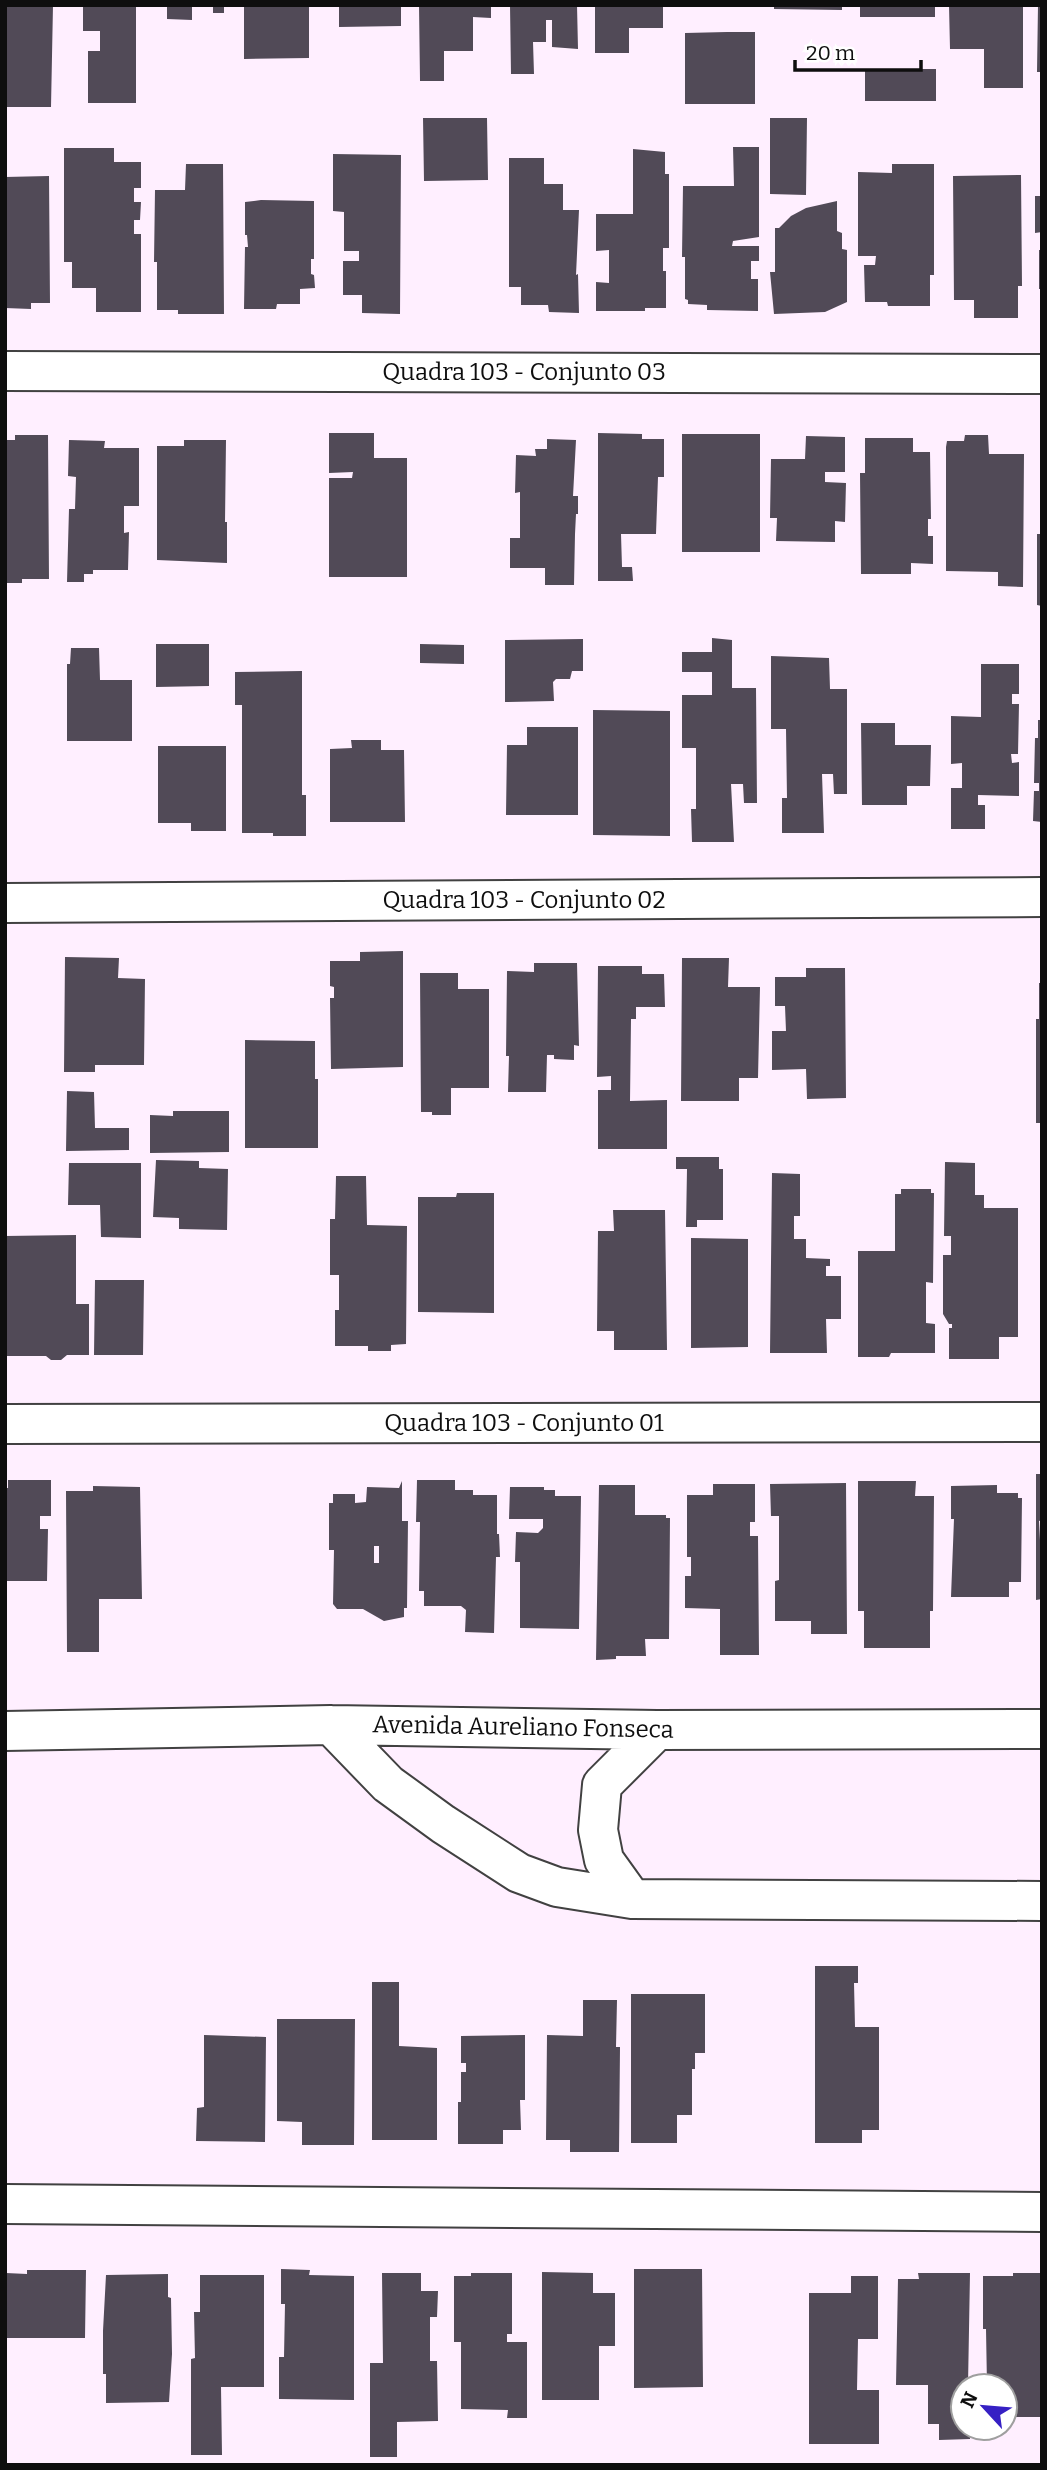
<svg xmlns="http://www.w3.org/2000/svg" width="1047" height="2470" font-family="Bitter,serif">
	<rect width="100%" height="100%" fill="#ffefff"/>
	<!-- building -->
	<path fill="#514a57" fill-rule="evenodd" d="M5 5H53L51 107H5Z
		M83 5H136V103H88V51H100V31H83Z
		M167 5H192V20L167 19Z
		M213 5H224V13H213Z
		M244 5H309V58L244 59Z
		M339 5H401V26L339 27Z
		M419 5H491V18L473 17V51H444V81H420Z
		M510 5H577L578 49 552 47V20H546V42H533L534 74H511Z
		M595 5H663V28H629V53H595Z
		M774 5H842V10L774 9Z
		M860 5H935V17H860Z
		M949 5H1023V88H984V49H950Z
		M1038 5H1042V72H1037Z
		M727 32H755V104H685V33Z
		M865 69H936V101H865Z
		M423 118H487L488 180 424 181Z
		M770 118H807L806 195 770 194Z
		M733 147H759V237L733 241 732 246H759V261H751V279H758V311L707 310V305L688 304V300L685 299V257H682L683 186H734Z
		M64 148H114V162H141V188H134V202H141L140 220H134V234H141V312H96V288H72V262H64Z
		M633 149 665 152V174H669V248H663V271H666V308H645V311H596V282L609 283V250L596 251V214H633Z
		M333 154 401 155 400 314 362 313V295H343V261H359V251H344V212L333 211Z
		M509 158H544V184H563V210H579L576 275 578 274 579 313 549 312 548 305H521V287H509Z
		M186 164H223L224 314H178V310H157V262H154L155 190H185Z
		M892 164H934V275H930V306H888L887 302H865L864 265H875L876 256H858V172L892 173Z
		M1021 175 1022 286H1018V318H974V300H954L953 176Z
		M49 176 50 303H31V309L5 308V177Z
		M1035 196H1042V232L1035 233Z
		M261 200 314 201V259H311V274L314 275 315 288 300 289V304H277L276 309H244L245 247H248L247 235H245V202Z
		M837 201V231L842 233V249L847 250V302L825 312 774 314 770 272H775V228H779L791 216 806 208Z
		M1039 250H1042V289H1039Z
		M329 433H374V458H407V577H329V478H352L353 472 329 473Z
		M598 433 642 434V439H664V477H658L656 534H621L622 567H632L633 581H598Z
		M682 434H760V552H682Z
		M15 435H48L49 579H22V583H5V440H15Z
		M965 435H988L989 454H1024L1023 587 998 586V572L946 571V447L947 441H964Z
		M806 436 845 437V472H825V482L846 483 845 522 835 521V542L776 541 777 518H770L771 459H805Z
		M865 438H913V452H930L931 519H928V536H933V564L911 563V574H861L860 473H865Z
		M547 439 576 440 573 496H578V514H576L575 534 574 585H545V568H510V538H520V492L515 493 516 455 536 456 535 449H547Z
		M69 440 105 441 104 448H139V506H124V533L129 532 128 570H93V574H84V582H67L69 509H75L76 477 68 476Z
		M184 440H226L225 522H227V563L157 560V446H184Z
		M1037 534H1042V606L1037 605Z
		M712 638 732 640V688H756L757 803H744L743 784H731L734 842H692L691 809H696V748H682V695H712V672H682V652H712Z
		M583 639V671H572L570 679H556L553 682 554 701 505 702V640Z
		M156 644H209V686L156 687Z
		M420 644 464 645V664L420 663Z
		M71 648H99L100 680H132V741H67V664H70Z
		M771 656 829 658 830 689H847V794H834L833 774H822L824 833H782V798H787L786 729H771Z
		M981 664H1019V694H1012V704H1019L1018 754H1011L1012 763 1019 762V796L978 795V805H985V829H951V788H962V763L951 764V716L981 717Z
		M302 671V795H306V836H273V833H242V705H235V672Z
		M593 710 670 711V836L593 835Z
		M1038 720H1042V822L1033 821 1034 791H1039V783H1034L1035 738H1038Z
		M861 723H895V745H931L930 786H907V805H862Z
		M527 727H578V815H506L507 745H527Z
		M351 740H381V750H404L405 822H330V749L352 748Z
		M158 746H226V831H191V823H158Z
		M403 951V1067L331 1069 330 998H334V987L330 986V961H360V952Z
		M65 957 119 958 118 978 145 979 144 1065H95V1072H64Z
		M682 958H729L728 987H760L758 1078H739V1101H681Z
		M534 963H577L579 1046 574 1045V1060L554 1059V1055H547L546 1092H508L509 1056H506L507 971 534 972Z
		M598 966H642V974H664L665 1007H636V1019H631L630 1101 667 1100V1149H598V1090H611V1076L597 1077Z
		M806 968H845L846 1098 807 1099 806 1069 772 1070V1031H786L785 1006H775V977H806Z
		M420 973H458V989H489V1088H451V1115H432V1112H421Z
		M1039 983H1042V1123H1036V1019H1039Z
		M245 1040 315 1041V1079H318V1148H245Z
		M67 1091 94 1092 95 1128H129V1150L66 1151Z
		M173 1111H229V1152L150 1153V1115L173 1116Z
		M676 1157H719V1169H723V1220H697V1227H686L687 1169H676Z
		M156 1160 199 1161V1168L228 1169 227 1230 179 1229V1218L153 1217Z
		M945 1162 975 1163V1195H984V1208H1018V1337H999V1359H949V1328H952V1324H949L943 1314V1255H951V1236H944Z
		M69 1163H141V1238L101 1237 100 1205H68Z
		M772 1173 800 1174V1216H794V1239H806V1258L830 1259V1266H826V1276H841V1319H826L827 1353H770Z
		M336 1176H366L367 1225 407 1226 406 1344 391 1345V1351H368V1346H335V1310H339V1275H330V1219H335Z
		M901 1189H931V1193H934L933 1283 926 1282V1323L935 1324V1353H891L889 1357H858V1251H895V1194H901Z
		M457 1193H494V1313L418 1312V1197H456Z
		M613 1210H665L667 1350H614V1331H597L598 1231H614Z
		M76 1235V1304H89V1355H67L61 1360H51L46 1356H5V1236Z
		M691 1238 748 1239V1347L691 1348Z
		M95 1280H144L143 1355H94Z
		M1036 1474H1042V1520L1039 1521 1040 1540H1042V1599L1036 1600Z
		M8 1480H51V1516H40V1529H48L47 1581H5V1488H8Z
		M417 1480H455V1490H473V1495H497V1534H499L500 1557H496L494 1633 465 1632 466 1610 461 1606H424V1591H419L420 1522H416Z
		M402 1481V1521H408L407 1608H404V1617L384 1621 363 1609H337L333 1604 334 1550H329V1503H333V1494H355V1503L366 1502 367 1487 399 1488ZM374 1546H379V1563H374Z
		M858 1481H916L915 1496H934L933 1611H930V1648H864V1611H858Z
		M846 1483 847 1634H811V1621H775V1581L779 1580V1516H771L770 1484Z
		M713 1484H755V1522H750V1536H758L759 1655H720V1609L685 1608V1576H691V1557H687V1495H713Z
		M599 1485H635V1515H666V1518H670L669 1639H645L646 1656H616V1659L596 1660Z
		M997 1485V1493H1018V1498H1022L1021 1582H1009V1597H951L954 1519H951V1486Z
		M93 1486 140 1487 142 1599H99V1652H67L66 1491H93Z
		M510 1487H544V1490H555V1496H581L579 1629 520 1628V1562H515L516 1532 538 1533 543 1528V1519H509Z
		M815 1966H858V1983H854L855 2027H879V2130H862V2143H815Z
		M372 1982H399V2046L437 2048V2140H372Z
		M631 1994H705V2053H695V2069H692V2115H677V2143H631Z
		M583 2000H617L616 2047H620L619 2152H570V2140H546L547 2035 583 2036Z
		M277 2019H355L354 2145H302V2122L277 2121Z
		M204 2035 266 2037 265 2142 196 2141 197 2108 204 2107Z
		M525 2035V2100H520L521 2130H503V2144H458V2102H461V2072H466V2063H461V2036Z
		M281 2269 310 2270 309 2275 354 2276V2400L279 2399V2357H284L285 2304H281Z
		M634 2269H702L703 2387 634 2388Z
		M27 2270H86L85 2338H7L6 2273 27 2274Z
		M542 2272 593 2273V2293H615V2346H599V2400H542Z
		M382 2273H421V2291H438L437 2317H430V2361H437L438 2421 397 2422V2457H370V2363H383Z
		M471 2273H512V2334H507V2342H527V2418H507L508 2410 461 2409V2342H454V2276H471Z
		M918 2273H970L968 2386H963V2428H970V2439L939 2440V2424H928V2385H896L898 2279H919Z
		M1013 2273H1042V2417H1005V2386H987L986 2329H983V2276H1013Z
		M168 2274V2297L171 2298 172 2354 169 2402 106 2403V2374H103V2331L106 2275Z
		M200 2275H264V2387H221L222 2455H191V2359L195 2358 194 2312H200Z
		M851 2276H878V2339H858L857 2390H879V2444H809V2293H851Z"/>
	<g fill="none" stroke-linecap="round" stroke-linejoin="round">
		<defs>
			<path id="minor" d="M5 371 1042 374
				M5 903 1042 897
				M5 1424 1042 1422
				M331 1725 388 1784 443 1824 519 1873 557 1887 632 1899 1042 1901
				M5 1731 331 1725 657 1730 1042 1729
				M632 1899 604 1860 598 1830 602 1785 657 1730
				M5 2204 1042 2212"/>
		</defs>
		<!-- minor casing -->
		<use href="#minor" stroke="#414141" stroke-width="42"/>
		<!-- minor -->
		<use href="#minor" stroke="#fff" stroke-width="38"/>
	</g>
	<g text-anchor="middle" stroke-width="7" stroke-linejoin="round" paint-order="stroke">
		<!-- street labels -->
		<g font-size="24" fill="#0e0e0e" stroke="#fff">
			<text x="524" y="380">Quadra 103 - Conjunto 03</text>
			<text x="524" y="908">Quadra 103 - Conjunto 02</text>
			<text x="524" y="1431">Quadra 103 - Conjunto 01</text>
			<text transform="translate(523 1727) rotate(1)" y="8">Avenida Aureliano Fonseca</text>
		</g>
	</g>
	<!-- border -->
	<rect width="1047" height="2470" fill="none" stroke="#0e0e0e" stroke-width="14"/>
	<!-- north arrow -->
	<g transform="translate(984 2407) rotate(296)"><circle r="33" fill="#ffffff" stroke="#9f9f9f" stroke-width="2"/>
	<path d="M0-5L12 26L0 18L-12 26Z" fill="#3620c4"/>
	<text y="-10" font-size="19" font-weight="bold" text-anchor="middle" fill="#0e0e0e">N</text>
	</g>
	<!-- scale -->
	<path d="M795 60v10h126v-10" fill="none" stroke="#0e0e0e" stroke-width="3.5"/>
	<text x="806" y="60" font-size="21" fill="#0e0e0e" stroke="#ffffff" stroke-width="5" paint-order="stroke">20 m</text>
</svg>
